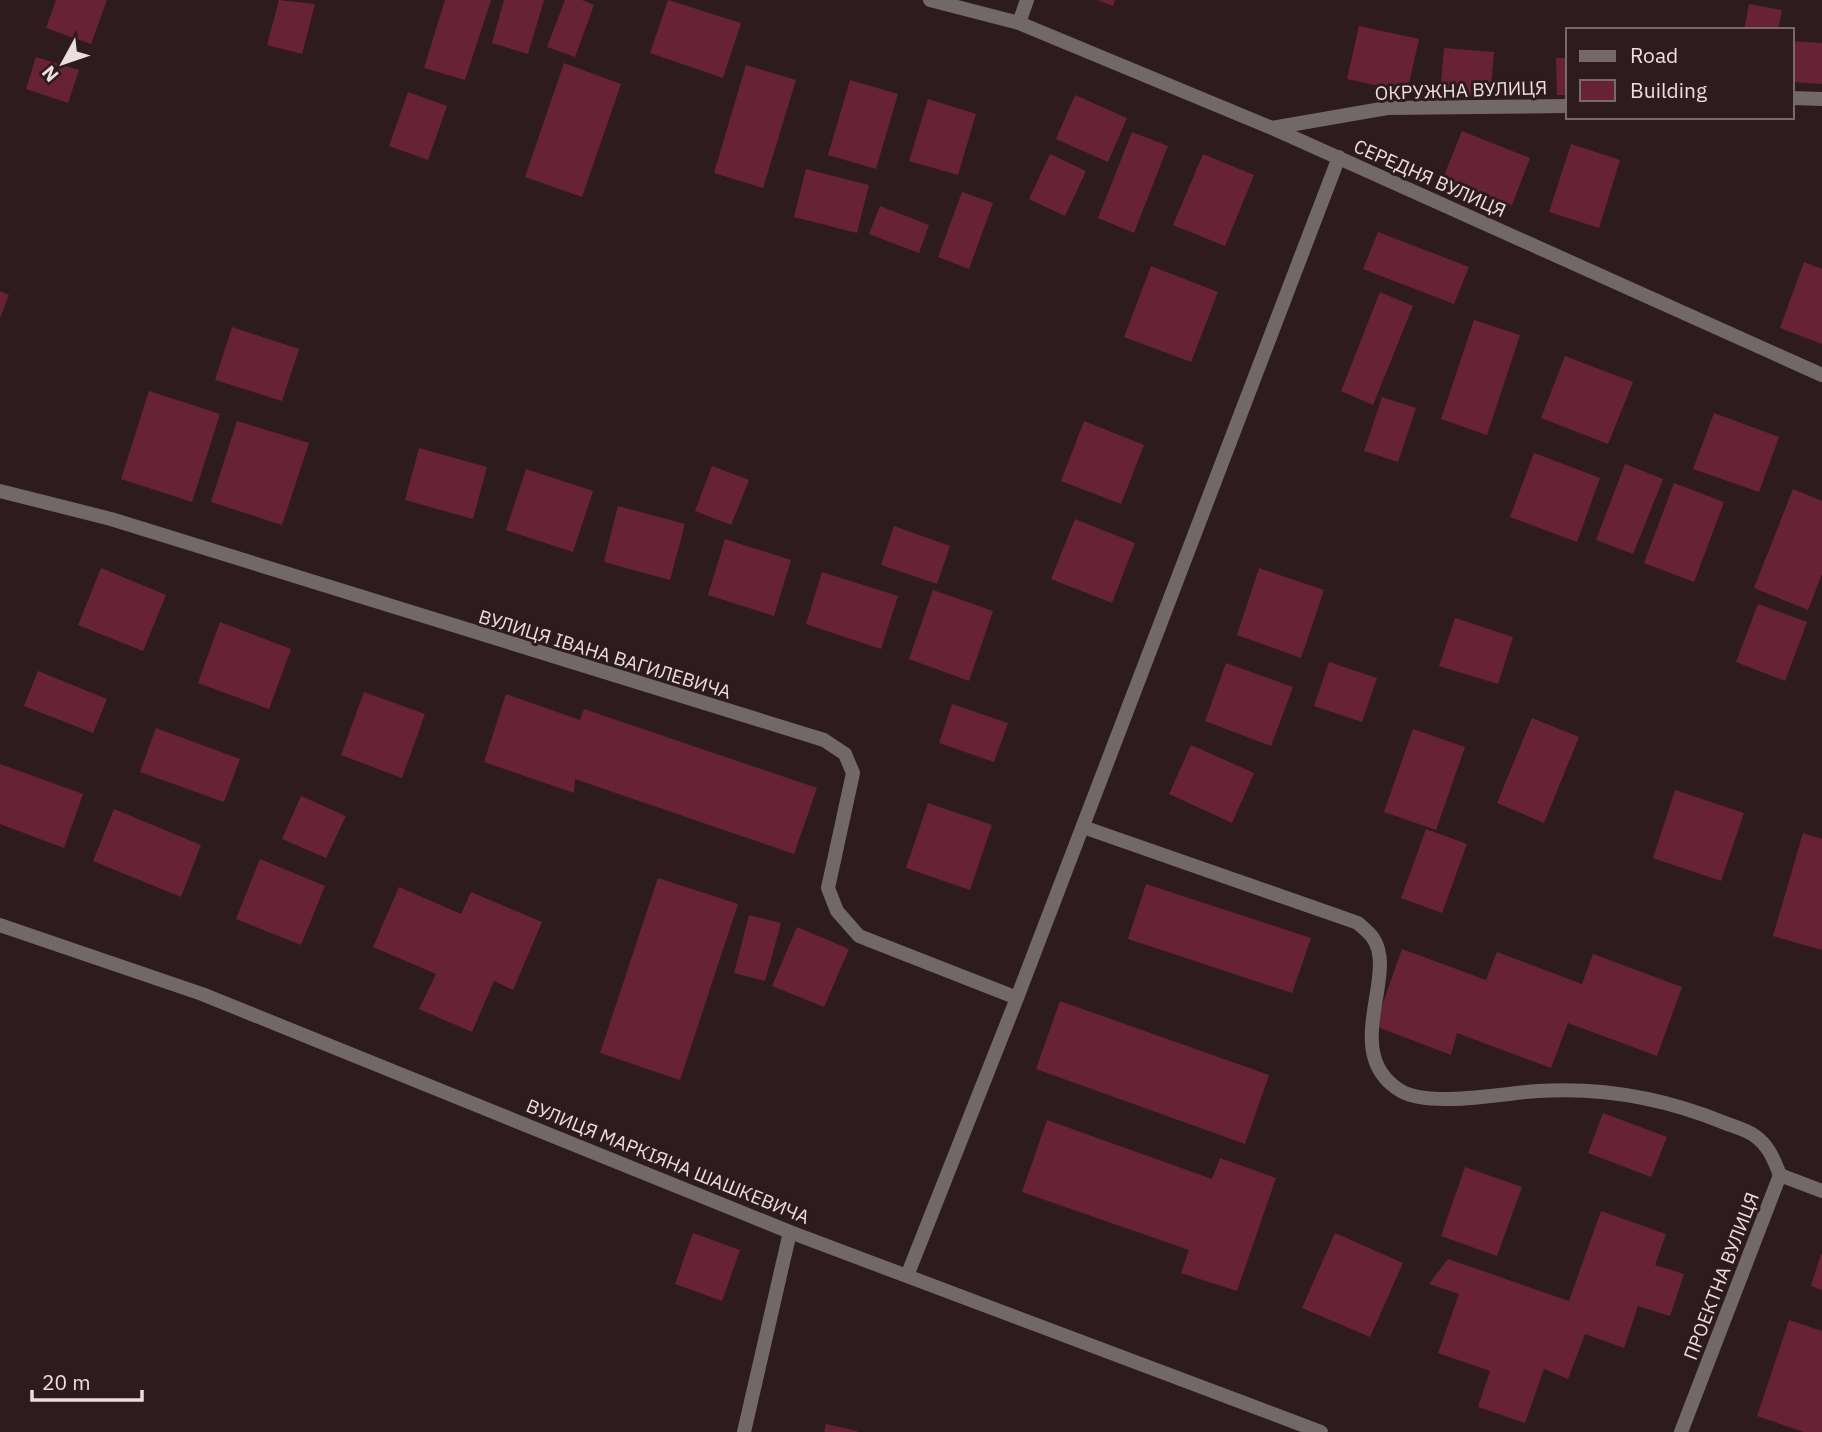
<svg xmlns="http://www.w3.org/2000/svg" width="1822" height="1432" font-family="'IBM Plex Sans',sans-serif">
	<rect width="100%" height="100%" fill="#2e1b1f"/>
	<!-- building -->
	<path fill="#682237" d="M56 0H107L91 44 46 28Z
		M279 0 315 4 302 54 267 45Z
		M445 0H491L465 80 424 68Z
		M504 0H544L528 54 492 43Z
		M565 0H582L594 5 575 57 547 47Z
		M668 0 741 23 723 78 650 53Z
		M1097 0H1115L1113 6Z
		M1749 4 1782 10 1778 30H1744Z
		M1359 26 1419 39 1407 92 1347 79Z
		M1792 41 1822 43V84L1792 82Z
		M1444 48 1494 52 1490 98 1440 94Z
		M36 57 79 70 68 103 26 89Z
		M1556 58H1568V95H1557Z
		M564 63 621 84 582 197 525 177Z
		M746 65 796 80 763 188 714 173Z
		M850 80 898 94 876 169 828 155Z
		M408 92 447 106 428 160 389 146Z
		M1075 95 1127 118 1108 162 1056 139Z
		M928 99 976 114 958 175 909 161Z
		M1462 131 1530 158 1512 205 1443 178Z
		M1132 132 1168 146 1134 233 1098 218Z
		M1571 144 1620 160 1599 228 1549 212Z
		M1050 154 1086 171 1065 216 1029 199Z
		M1203 154 1254 175 1225 246 1173 225Z
		M806 169 869 185 857 233 794 217Z
		M962 192 993 203 969 269 938 257Z
		M880 206 929 225 919 253 869 234Z
		M1378 232 1469 267 1454 304 1363 269Z
		M1804 262 1822 269V344L1780 328Z
		M1151 266 1218 292 1191 362 1124 337Z
		M0 291 9 295 0 318Z
		M1380 292 1413 306 1373 405 1341 391Z
		M1474 320 1520 335 1487 435 1441 419Z
		M232 327 299 349 282 401 215 380Z
		M1565 356 1633 382 1608 444 1541 418Z
		M149 391 220 414 192 502 121 479Z
		M1382 397 1416 408 1398 462 1364 451Z
		M1714 413 1779 437 1759 492 1693 469Z
		M237 421 309 443 282 525 211 502Z
		M1084 421 1144 445 1121 504 1061 481Z
		M419 448 487 467 473 519 405 500Z
		M1534 453 1600 478 1577 542 1510 517Z
		M1625 464 1663 479 1633 554 1596 540Z
		M712 466 749 480 731 525 695 511Z
		M526 469 593 491 573 552 506 530Z
		M1674 483 1724 502 1694 582 1644 563Z
		M1793 489 1822 501V574L1808 610 1754 588Z
		M618 506 685 524 670 580 604 562Z
		M1075 519 1135 543 1112 603 1051 579Z
		M894 526 950 546 937 584 881 565Z
		M725 539 791 560 774 616 708 595Z
		M101 568 166 595 143 651 78 625Z
		M1259 568 1324 590 1301 658 1237 635Z
		M822 572 898 596 881 649 806 624Z
		M933 590 993 611 969 681 909 659Z
		M1758 604 1807 622 1785 681 1736 662Z
		M1455 618 1513 637 1498 684 1439 666Z
		M220 622 291 649 269 709 198 683Z
		M1329 662 1377 678 1362 722 1314 706Z
		M1226 663 1293 687 1271 746 1205 721Z
		M38 671 107 699 93 733 24 706Z
		M364 692 425 714 402 778 341 755Z
		M506 694 580 720 584 709 817 788 794 854 575 779 574 793 484 762Z
		M952 704 1008 723 994 762 939 743Z
		M1532 718 1579 737 1544 823 1497 803Z
		M156 728 240 759 224 802 140 772Z
		M1413 729 1465 747 1436 830 1384 812Z
		M1191 745 1254 773 1232 823 1169 794Z
		M0 764 83 794 64 848 0 824Z
		M1675 790 1744 813 1721 881 1653 858Z
		M301 796 346 816 326 858 282 839Z
		M928 803 992 825 970 890 906 868Z
		M114 809 201 845 181 897 93 861Z
		M1426 829 1467 844 1442 913 1401 898Z
		M1803 833 1822 839V950L1773 936Z
		M260 859 325 886 301 945 236 919Z
		M658 878 738 904 680 1080 600 1053Z
		M1146 884 1311 938 1292 993 1128 939Z
		M399 887 461 914 471 892 542 922 513 990 494 981 472 1032 419 1009 436 974 373 947Z
		M749 915 781 923 765 981 734 973Z
		M797 927 849 949 824 1007 772 986Z
		M1402 949 1486 980 1497 952 1582 984 1593 954 1682 987 1657 1056 1568 1023 1551 1068 1457 1033 1451 1055 1375 1026Z
		M1060 1001 1269 1075 1245 1144 1036 1069Z
		M1603 1113 1667 1137 1651 1177 1588 1153Z
		M1047 1120 1212 1179 1220 1158 1276 1178 1237 1291 1181 1273 1189 1250 1022 1192Z
		M1465 1167 1522 1187 1497 1256 1441 1236Z
		M1601 1211 1666 1234 1655 1265 1684 1274 1670 1316 1638 1306 1624 1348 1585 1334 1568 1379 1544 1369 1525 1423 1478 1407 1490 1371 1438 1353 1459 1294 1429 1284 1448 1259 1569 1301Z
		M693 1233 740 1250 722 1301 675 1284Z
		M1335 1233 1403 1263 1370 1337 1302 1308Z
		M1821 1254H1822V1290L1811 1286Z
		M1789 1320 1822 1331V1432H1804L1757 1416Z
		M826 1424 857 1431V1432H824Z"/>
	<g fill="none" stroke-linecap="round" stroke-linejoin="round">
		<!-- service -->
		<path stroke="#726769" stroke-width="14" d="M1019 23 1027 0
			M1083 827 1358 923C1362 927 1369 932 1373 938 1399 975 1339 1054 1401 1091 1430 1108 1505 1093 1538 1091 1602 1087 1667 1099 1725 1123 1735 1127 1747 1130 1755 1136 1769 1146 1774 1160 1780 1175
			M744 1432 790 1232"/>
		<!-- minor -->
		<path stroke="#726769" stroke-width="14" d="M930 0 1019 23 1272 128 1822 375
			M1792 98 1822 99
			M1272 128 1387 108 1568 106
			M0 491 111 519 824 740 845 754 853 773 828 888 837 911 859 936 1017 998
			M0 925 202 994 790 1232 1321 1432
			M907 1276 1017 998 1339 157
			M1681 1432 1780 1175 1822 1191"/>
	</g>
	<g text-anchor="middle" stroke-width="6" stroke-linejoin="round" paint-order="stroke">
		<!-- street labels -->
		<g font-size="19" fill="#ebdde0" stroke="#2e1b1f">
			<text transform="translate(1461 90) rotate(-2)" y="7">ОКРУЖНА ВУЛИЦЯ</text>
			<text transform="translate(1430 178) rotate(24)" y="7">СЕРЕДНЯ ВУЛИЦЯ</text>
			<text transform="translate(605 654) rotate(17)" y="7">ВУЛИЦЯ ІВАНА ВАГИЛЕВИЧА</text>
			<text transform="translate(668 1161) rotate(22)" y="7">ВУЛИЦЯ МАРКІЯНА ШАШКЕВИЧА</text>
			<text transform="translate(1721 1276) rotate(-69)" y="7">ПРОЕКТНА ВУЛИЦЯ</text>
		</g>
	</g>
	<!-- legend -->
	<rect x="1566" y="28" width="228" height="91" fill="#2e1b1f" stroke="#7a696c" stroke-width="2"/>
	<rect x="1580" y="51" width="35" height="10" fill="#726769" stroke="#7a696c" stroke-width="2"/>
	<text x="1630" y="63" font-size="21" fill="#ebdde0">Road</text>
	<rect x="1580" y="80" width="35" height="21" fill="#682237" stroke="#7a696c" stroke-width="2"/>
	<text x="1630" y="98" font-size="21" fill="#ebdde0">Building</text>
	<!-- north arrow -->
	<g transform="translate(63 63) rotate(230)" stroke="#2e1b1f" stroke-width="5" paint-order="stroke">
	<path d="M0-5L12 26L0 18L-12 26Z" fill="#ebdde0"/>
	<text y="-10" font-size="19" font-weight="bold" text-anchor="middle" fill="#ebdde0">N</text>
	</g>
	<!-- scale -->
	<path d="M32 1390v10h110v-10" fill="none" stroke="#ebdde0" stroke-width="3.5"/>
	<text x="42" y="1390" font-size="21" fill="#ebdde0" stroke="#2e1b1f" stroke-width="5" paint-order="stroke">20 m</text>
</svg>
